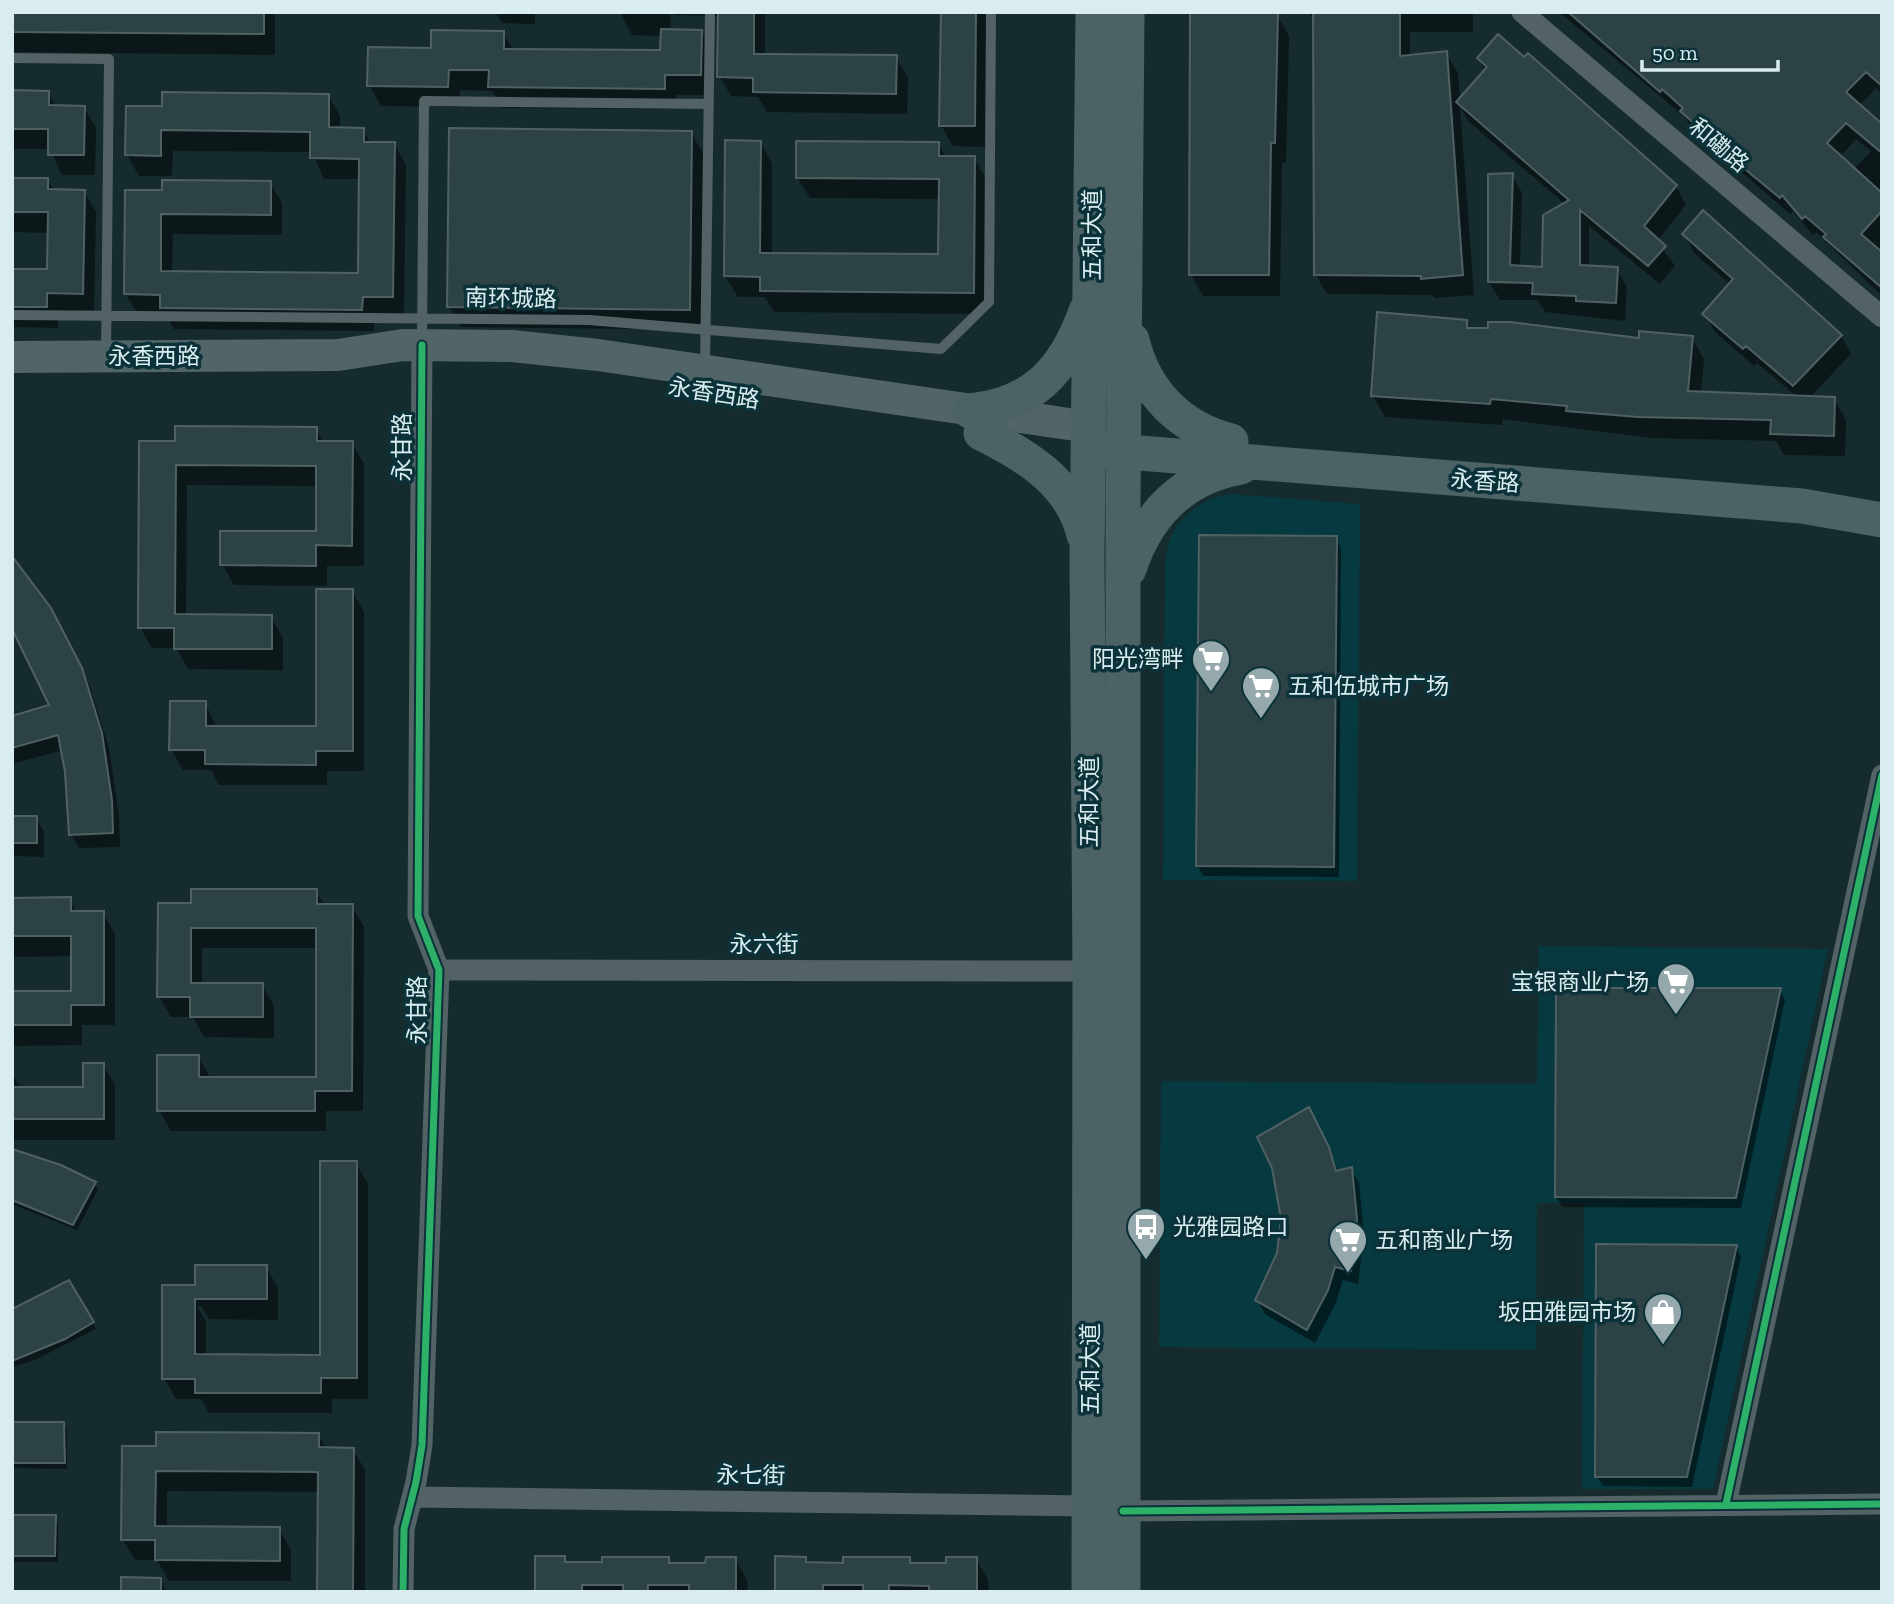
<svg xmlns="http://www.w3.org/2000/svg" width="1894" height="1604" font-family="'Zilla Slab','Noto Sans SC',serif">
	<rect width="100%" height="100%" fill="#162b2e"/>
	<!-- built -->
	<path fill="#063940" d="M1230 494 1360 504 1357 881 1163 880 1165 560 1169 541 1178 523 1193 509 1210 499Z
		M1539 946 1828 949 1713 1489H1582L1584 1203H1537L1536 1350 1159 1347 1161 1081 1537 1084Z"/>
	<!-- shadow -->
	<path fill="#0007" fill-rule="evenodd" d="M12 12H275V55L12 52Z
		M495 12H535V24L502 23Z
		M620 12H671L670 31H701L713 52 712 95H676V109L502 108 492 91 460 90V107L381 106 369 85 433 50 503 33 514 51 662 52V36L632 35Z
		M673 12H765V55L896 57 908 78 907 114 767 112 758 97 731 96 719 75 720 16 674 15Z
		M942 12H987L986 147 953 146 941 125Z
		M1309 12H1473V32H1410V57L1446 53 1458 73 1460 100 1486 71 1479 59 1676 186 1686 205 1657 241 1675 266 1660 284 1589 226V267L1617 269 1627 287 1625 321 1545 312 1538 300H1500L1489 282 1512 175 1522 193 1520 268 1544 269 1565 204 1468 121 1460 106 1474 295 1434 298 1433 295 1327 294 1316 275 1315 23Z
		M1559 12H1882V93L1876 88 1859 106 1879 124 1882 121V296L1816 232 1813 235 1793 211 1790 214 1692 129 1685 117ZM1856 139 1871 151 1854 169 1840 157Z
		M1277 15 1289 36 1286 163H1282L1280 296H1203L1191 275Z
		M12 92H48L56 107H84L96 128 95 175H62L50 149H12Z
		M328 95 340 116V129H363L371 144H394L406 165 404 318 374 317V331L174 329 166 315H138L126 294 163 192 270 183 282 203V235L173 234 172 273 359 275 360 179H324L312 152 173 151 172 176H139L127 155 164 108Z
		M691 132 703 153 701 330 461 327 449 306Z
		M760 142 772 163V255L940 256V199L810 198 797 177 938 144 946 157 974 158 986 179 985 314 774 312 765 297H738L725 276Z
		M12 180H47L54 191H84L96 212 94 314H58V328L12 327V271H49L50 233 12 232Z
		M1684 234 1841 336 1851 354 1809 398 1834 399 1846 420 1845 456 1784 455 1776 441 1651 438 1502 419V425L1385 417 1373 396 1466 322 1470 330 1640 340 1692 338 1704 359 1701 393 1797 397 1757 363 1754 366 1715 332 1705 314 1731 285 1694 253Z
		M316 429 324 443H352L364 464V566H327V586L234 585 222 564 318 533V486L187 485 186 616 271 617 283 638V670L188 669 176 648H152L140 627 177 443Z
		M1335 538 1341 548 1339 877 1203 876 1198 866Z
		M352 591 364 612V771H327V785H219L211 770H183L171 749 205 703 217 728H318Z
		M58 624 89 684 109 748 119 815 120 847 79 848 71 834 63 750 12 764V718L51 706Z
		M12 817 36 818 44 832V857L12 856Z
		M316 891 325 906H352L364 927 363 1111H326V1131H171L159 1110 198 1056 211 1079H317L318 948H202V985H262L274 1006V1038L204 1037 193 1017H171L159 996 193 905Z
		M12 899H69L77 913H103L115 934V1025H82V1045L12 1046V993H72V956L12 957Z
		M1780 990 1785 1000 1741 1208 1562 1207 1556 1197Z
		M103 1065 115 1085V1140H12V1074L22 1089H85Z
		M1316 1123 1339 1172 1351 1169 1359 1183 1364 1234 1358 1284 1343 1280 1335 1305 1315 1343 1265 1314 1257 1300 1278 1253 1283 1219 1279 1184 1259 1138Z
		M12 1152 94 1183 98 1189 77 1230 12 1204Z
		M356 1163 368 1184V1399H332V1413H209L201 1399H176L164 1378 197 1287 266 1267 278 1288V1320L209 1319 201 1306H197L206 1321V1356H322Z
		M1736 1247 1741 1257 1692 1487 1603 1486 1597 1476Z
		M69 1282 96 1329 35 1360 12 1367V1311Z
		M12 1423 63 1424 67 1430V1469L12 1468Z
		M318 1435 327 1449 353 1450 365 1470V1592H319V1492L167 1491V1528L279 1529 291 1550V1581H169L157 1560H135L123 1540 157 1448Z
		M12 1517H54L58 1523V1562H12Z
		M536 1558H564L568 1564 668 1559 671 1565H707L735 1559 747 1580 748 1592H534Z
		M777 1558H805L809 1564H844L909 1559 912 1565H948L976 1559 988 1580 989 1592H775Z
		M160 1579 167 1592H122Z"/>
	<!-- building -->
	<path fill="#2c4245" stroke="#506163" stroke-width="2" d="M12 12H264V34L12 32Z
		M718 12H754V54L897 55 896 94 753 92V78L717 77Z
		M941 12H976L975 126H939Z
		M1190 12 1278 13 1275 143H1271L1269 275H1189Z
		M1313 12H1400V56L1447 51 1463 275 1421 279V276L1314 275Z
		M1568 12H1882V86L1866 72 1846 92 1882 124V153L1846 123 1827 143 1882 193V211L1861 234 1882 252V288L1823 237 1826 234 1805 216 1802 219 1782 195 1780 198 1752 175 1680 111 1683 108 1662 89 1660 92Z
		M661 29 702 30 701 75H665V89L488 87 489 70H449L448 87 367 86 368 47 431 48V30L504 31V49L660 50Z
		M1498 34 1524 57 1528 53 1677 185 1644 226 1666 246 1648 266 1580 210V265L1618 267 1616 303 1576 301V296L1532 294 1533 283 1488 282V174L1513 173 1510 265 1542 267 1543 215 1569 200 1456 102 1487 67 1477 58Z
		M12 90 49 91V105L85 106 84 155H48V129H12Z
		M162 92 329 94V127L364 128V142H395L393 297H363L362 310 160 308V295L124 294 125 190H162V180L271 181V215L161 214V271L358 273 359 159 310 158V132L161 130V156L125 155 126 106H162Z
		M449 128 692 131 690 310 447 307Z
		M725 140 761 141 760 253 938 254 939 179 796 178V141L939 142V156H975L974 293 760 291V277L724 276Z
		M12 178H48V189L85 190 83 294 47 293V307H12V269H47L48 212H12Z
		M1703 210 1842 335 1793 386 1746 346 1743 349 1702 314 1733 279 1682 234Z
		M1377 312 1467 320V328H1488V322H1510L1639 338V331L1693 336 1688 391 1835 397 1834 436 1770 434 1771 420 1638 417 1566 411 1567 406 1491 399 1490 404 1371 396Z
		M175 426 317 427V441H353L352 546 316 545V566L220 565V531H316V466L176 465 175 614 272 615V649H174V628H138L139 441H175Z
		M1199 535 1337 536 1334 867 1196 866Z
		M12 556 51 608 82 668 102 733 112 800 113 833 69 835 65 772 58 735 12 748V716L49 705 12 629Z
		M316 589H353V751H316V765L205 764V750H169L170 701H206V726H316Z
		M12 816H37V843H12Z
		M191 889H317V904H353L352 1091H315V1111H157V1055H199V1077H316V928H191V983H263V1017H190V997H157L158 903H191Z
		M71 897V911H104V1005H71V1025H12V991H71V936H12V898Z
		M1556 988H1781L1736 1198 1555 1197Z
		M83 1063H104V1119H12V1087H83Z
		M1309 1107 1329 1147 1336 1171 1352 1167 1357 1219 1351 1271 1335 1267 1328 1290 1307 1330 1255 1300 1277 1253 1281 1219 1272 1168 1257 1137Z
		M12 1149 61 1165 96 1182 73 1225 12 1200Z
		M320 1161H357V1378H321V1393H195V1379H162V1285H195V1265H267V1299H195V1354L320 1355Z
		M1596 1244 1737 1245 1687 1477H1595Z
		M69 1280 94 1322 65 1339 12 1361V1309Z
		M12 1422H64L65 1463H12Z
		M156 1432 319 1433V1447L354 1448 353 1592H317L318 1472 156 1471 155 1526 280 1527V1561L155 1560V1540H121L122 1446H156Z
		M12 1515H56L55 1556H12Z
		M535 1556H565V1562H602V1557H669V1563H705L706 1557H736V1592H689V1585H648V1592H623V1585H582V1592H535Z
		M775 1556 806 1557V1562L843 1563V1557H910V1563H946V1557H977V1592H929V1586L889 1585V1592H863V1585H823V1592H775Z
		M121 1577 161 1578V1592H121Z"/>
	<g fill="none" stroke-linecap="round" stroke-linejoin="round">
		<!-- service -->
		<path stroke="#526265" stroke-width="10" d="M12 58 109 59 106 355
			M12 315 589 320 941 349 989 302 991 12
			M422 342 424 101 709 104
			M705 366 710 12"/>
		<!-- minor -->
		<path stroke="#526265" stroke-width="21" d="M1522 12 1882 317
			M439 970 1090 971
			M412 1497 1089 1506
			M1726 1504 1882 775
			M1123 1511 1882 1504
			M403 1592 404 1529 416 1482 422 1445 439 970 418 916 422 345"/>
		<!-- secondary -->
		<path stroke="#516467" stroke-width="32" d="M12 357 338 355 403 345 512 346 598 355 1089 427"/>
		<!-- primary -->
		<path stroke="#4c6265" stroke-width="35" d="M1132 340C1144 391 1179 428 1231 441
			M970 411C1033 405 1065 370 1086 311
			M981 433C1026 455 1072 483 1084 535
			M1102 450 1802 506 1882 520
			M1129 569C1147 514 1183 477 1241 467
			M1089 1592 1090 971 1087 556 1093 12
			M1123 1592V505L1127 12"/>
		<defs>
			<path id="cycleway" d="M1726 1504 1882 775
				M1123 1511 1882 1504
				M403 1592 404 1529 416 1482 422 1445 439 970 418 916 422 345"/>
		</defs>
		<!-- cycleway casing -->
		<use href="#cycleway" stroke="#0c3239" stroke-width="11"/>
		<!-- cycleway -->
		<use href="#cycleway" stroke="#2db169" stroke-width="7"/>
	</g>
	<!-- icons -->
	<defs>
		<symbol id="supermarket-pin" viewBox="-11 -11 22 30"><path d="M0 17L-7.5 6A9.5 9.5 0 1 1 7.5 6Z" fill="#95a9ad" stroke="#0c3239"/><path d="M-6-5.5h2.5l.6 2H6L4.5 2H-2.5L-4.4-4H-6ZM-1.5 3.2a1.3 1.3 0 1 0 .1 0ZM3 3.2a1.3 1.3 0 1 0 .1 0Z" fill="#fff"/></symbol>
		<symbol id="bus-pin" viewBox="-11 -11 22 30"><path d="M0 17L-7.5 6A9.5 9.5 0 1 1 7.5 6Z" fill="#95a9ad" stroke="#0c3239"/><path d="M-5-6H5V4H4V6H2V4H-2V6H-4V4H-5ZM-3.5-4V0h7V-4ZM-3.5 1.2v1.5H-2V1.2ZM2 1.2v1.5H3.5V1.2Z" fill="#fff"/></symbol>
		<symbol id="shop-pin" viewBox="-11 -11 22 30"><path d="M0 17L-7.5 6A9.5 9.5 0 1 1 7.5 6Z" fill="#95a9ad" stroke="#0c3239"/><path d="M-5-2.5h2.3a2.7 3.5 0 0 1 5.4 0H5L5.5 6h-11ZM-1.5-2.5h3a1.5 2.3 0 0 0-3 0Z" fill="#fff"/></symbol>
	</defs>
	<g fill-rule="evenodd">
		<use href="#supermarket-pin" x="1189" y="637" width="44" height="60"/>
		<use href="#supermarket-pin" x="1239" y="664" width="44" height="60"/>
		<use href="#supermarket-pin" x="1654" y="960" width="44" height="60"/>
		<use href="#bus-pin" x="1124" y="1205" width="44" height="60"/>
		<use href="#supermarket-pin" x="1326" y="1218" width="44" height="60"/>
		<use href="#shop-pin" x="1641" y="1290" width="44" height="60"/>
	</g>
	<g text-anchor="middle" stroke-width="7" stroke-linejoin="round" paint-order="stroke">
		<!-- street labels -->
		<g font-size="23" fill="#d9edf1" stroke="#0c3239">
			<text transform="translate(1719 145) rotate(40)" y="8">和磡路</text>
			<text transform="translate(1092 235) rotate(-90)" y="8">五和大道</text>
			<text transform="translate(511 298) rotate(1)" y="8">南环城路</text>
			<text x="154" y="364">永香西路</text>
			<text transform="translate(714 393) rotate(9)" y="8">永香西路</text>
			<text transform="translate(402 447) rotate(-90)" y="8">永甘路</text>
			<text transform="translate(1485 481) rotate(4)" y="8">永香路</text>
			<text transform="translate(1089 802) rotate(-90)" y="8">五和大道</text>
			<text x="764" y="952">永六街</text>
			<text transform="translate(417 1010) rotate(-90)" y="8">永甘路</text>
			<text transform="translate(1090 1369) rotate(-90)" y="8">五和大道</text>
			<text transform="translate(751 1475) rotate(1)" y="8">永七街</text>
		</g>
		<!-- poi labels -->
		<g font-size="23" fill="#d9edf1" stroke="#0c3239" text-anchor="end">
			<text x="1184" y="667">阳光湾畔</text>
			<text x="1288" y="694" text-anchor="start">五和伍城市广场</text>
			<text x="1649" y="990">宝银商业广场</text>
			<text x="1173" y="1235" text-anchor="start">光雅园路口</text>
			<text x="1375" y="1248" text-anchor="start">五和商业广场</text>
			<text x="1636" y="1320">坂田雅园市场</text>
		</g>
	</g>
	<!-- border -->
	<rect width="1894" height="1604" fill="none" stroke="#d9edf1" stroke-width="28"/>
	<!-- scale -->
	<path d="M1642 60v10h136v-10" fill="none" stroke="#d9edf1" stroke-width="3.5"/>
	<text x="1652" y="60" font-size="21" fill="#d9edf1" stroke="#0c3239" stroke-width="5" paint-order="stroke">50 m</text>
</svg>
